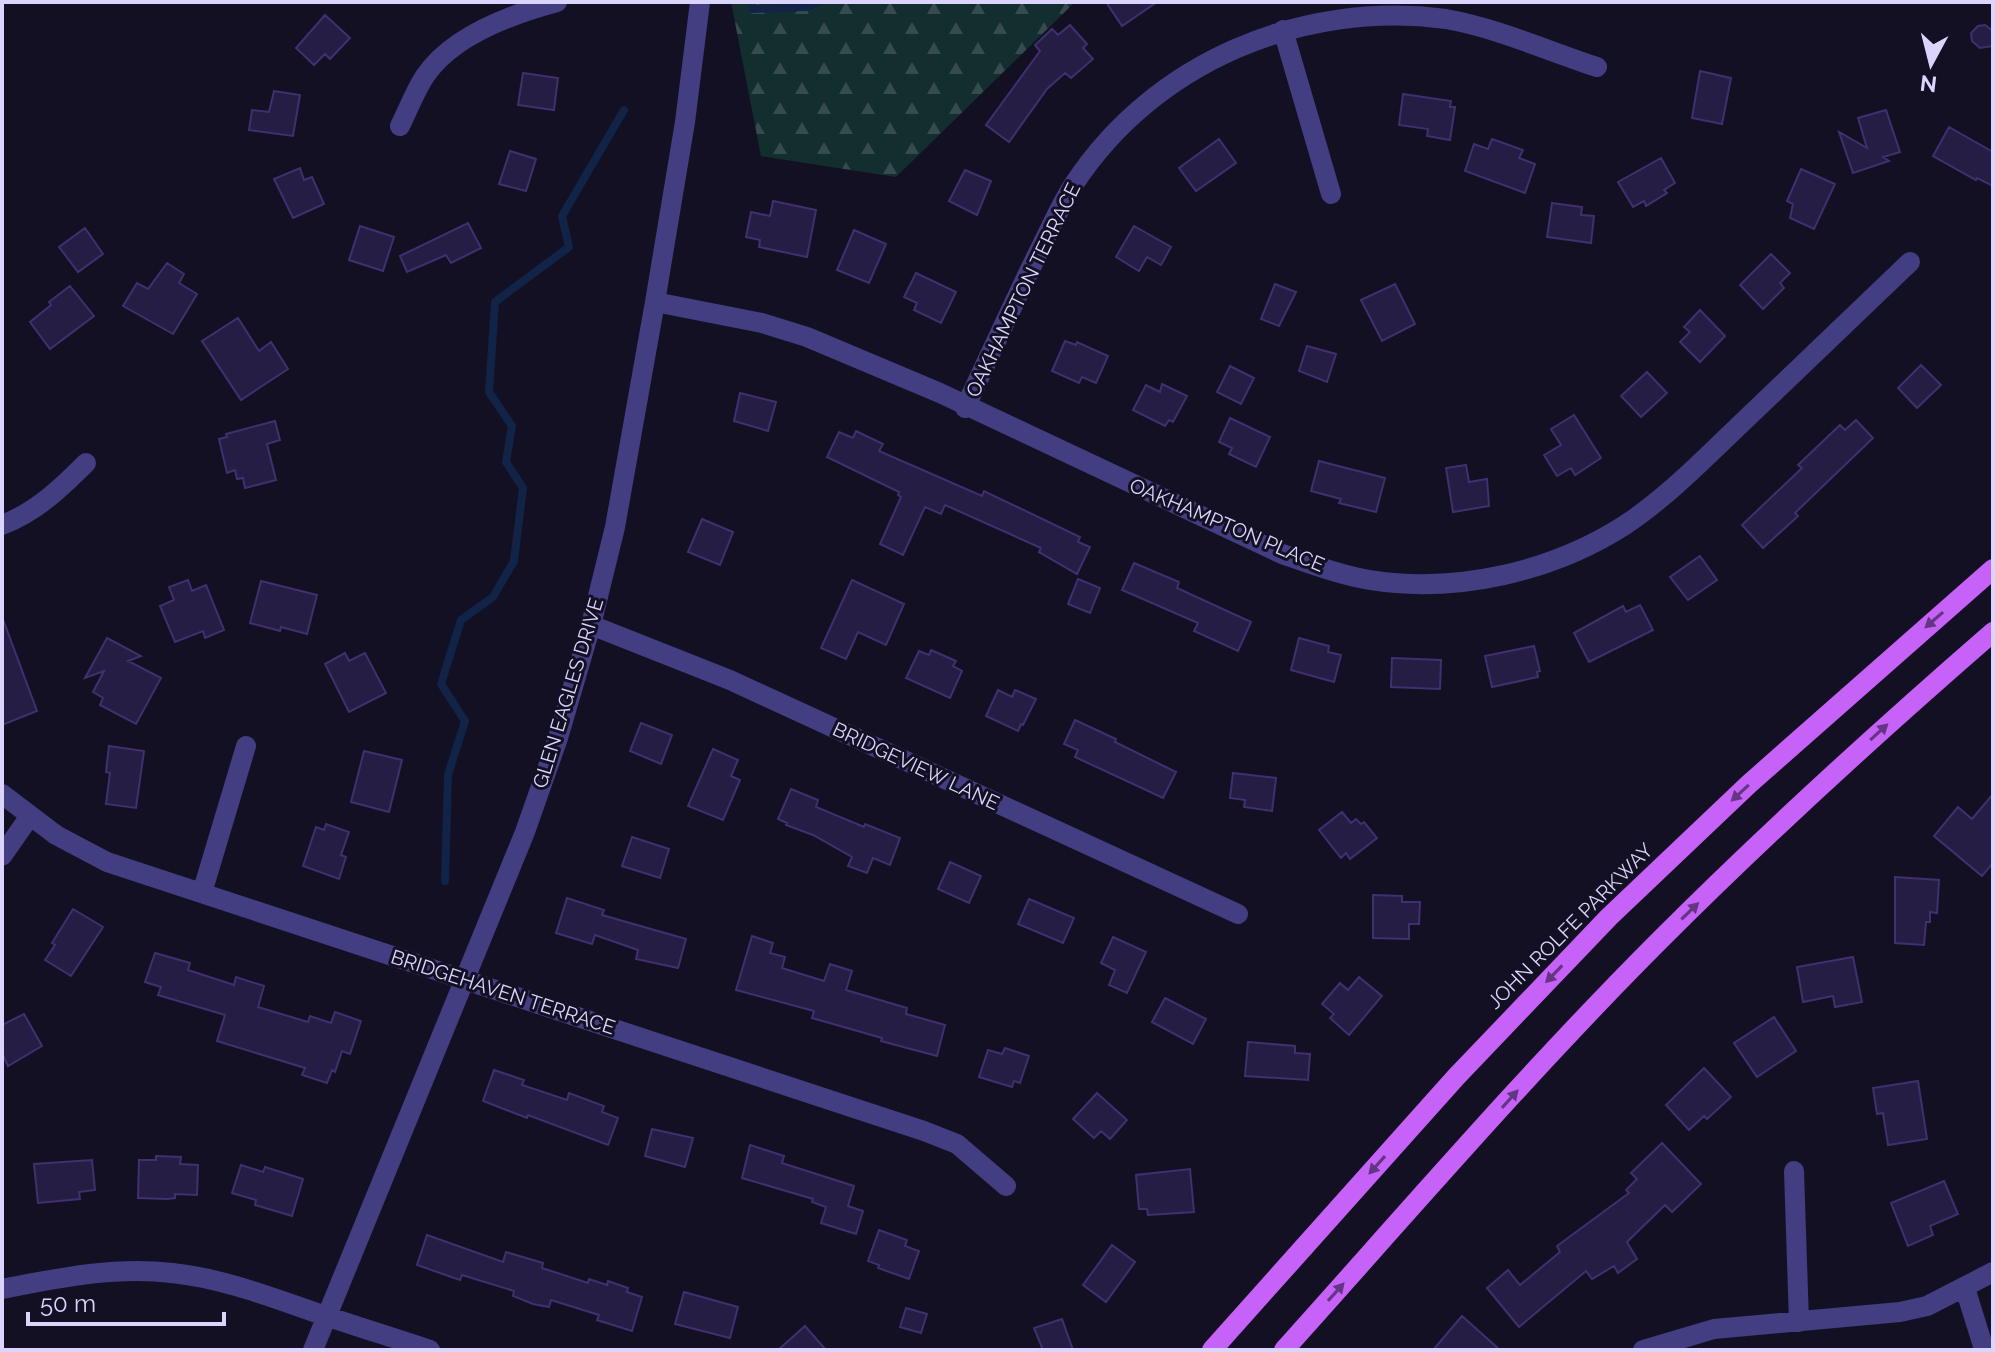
<svg xmlns="http://www.w3.org/2000/svg" width="1995" height="1352" font-family="Raleway,sans-serif">
	<defs>
		<pattern id="forest-firs" width="22" height="20" patternUnits="userSpaceOnUse" patternTransform="scale(2)"><rect width="22" height="20" fill="#132e2e"/><path d="M5 1l3.5 6h-7zM16 11l3.5 6h-7z" fill="#354b4d"/></pattern>
	</defs>
	<rect width="100%" height="100%" fill="#141024"/>
	<!-- forest -->
	<path fill="url(#forest-firs)" d="M731 2H1075L896 177 761 156Z"/>
	<g fill="none" stroke-linecap="round" stroke-linejoin="round">
		<!-- stream -->
		<path stroke="#112347" stroke-width="8" d="M753 9 805 7 818 2
			M445 881 448 775 465 721 441 684 461 620 493 597 514 561 523 488 506 462 512 426 489 392 495 302 569 247 562 216 624 110"/>
	</g>
	<!-- building -->
	<path fill="#261d44" stroke="#3f306f" stroke-width="2" d="M1106 2H1157L1122 26Z
		M325 15 350 38 330 59 325 54 314 65 296 48Z
		M1070 25 1087 44 1083 48 1093 59 1071 78 1065 73 1047 89 1009 142 986 125 1040 51 1035 45 1052 29 1058 35Z
		M1985 25 1993 31V46L1980 48 1972 41 1971 33 1978 26Z
		M1700 71 1731 78 1722 124 1692 118Z
		M523 73 558 78 554 110 518 105Z
		M274 91 300 95 293 136 249 130 252 110 269 112Z
		M1403 94 1451 101 1450 107H1455L1450 140 1427 136 1428 129 1399 125Z
		M1886 110 1900 152 1883 157 1889 161 1853 173 1839 132 1867 148 1858 118Z
		M1949 127 1993 152V186L1977 178 1976 180 1933 156Z
		M1219 139 1236 163 1196 191 1179 168Z
		M1492 139 1523 150 1519 158 1535 164 1525 193 1465 171 1474 144 1488 149Z
		M510 151 536 159 526 191 499 184Z
		M1661 158 1675 183 1664 190 1667 193 1646 206 1644 201 1633 207 1618 182Z
		M300 168 304 180 312 177 324 204 293 218 274 179Z
		M1801 169 1835 184 1814 229 1790 218 1793 204 1787 201Z
		M965 170 991 181 977 215 949 201Z
		M773 201 816 210 807 257 759 247 760 240 746 237 751 212 770 216Z
		M1552 203 1582 207 1581 215 1594 216 1591 243 1547 237Z
		M468 223 481 248 451 263 446 255 407 272 400 256Z
		M360 226 394 237 383 271 349 260Z
		M1134 226 1171 247 1161 265 1147 257 1139 271 1116 257Z
		M85 228 103 254 78 272 59 247Z
		M854 230 886 244 869 283 837 270Z
		M1771 254 1790 273 1780 283 1784 288 1763 309 1740 285Z
		M167 263 184 274 179 283 197 294 173 334 123 306 137 283 148 289Z
		M916 273 956 292 941 323 914 310 917 303 904 297Z
		M1275 284 1296 292 1279 326 1261 319Z
		M1395 284 1415 324 1382 341 1361 300Z
		M70 286 94 316 50 349 30 322 51 305 49 302Z
		M1700 310 1725 336 1700 362 1680 342 1690 332 1684 327Z
		M238 318 259 351 271 342 288 369 241 400 202 341Z
		M1065 341 1076 345 1077 342 1108 356 1096 383 1082 377 1079 383 1052 371Z
		M1307 346 1336 354 1327 382 1299 371Z
		M1921 365 1941 385 1917 408 1898 388Z
		M1230 366 1254 378 1241 404 1217 392Z
		M1647 372 1667 393 1641 417 1621 396Z
		M1162 384 1187 396 1173 422 1169 420 1165 426 1133 410 1146 385 1160 392Z
		M740 393 776 402 768 431 734 421Z
		M1574 415 1601 458 1575 475 1571 468 1557 476 1544 455 1561 445 1551 429Z
		M1230 418 1270 437 1256 467 1229 454 1232 448 1219 442Z
		M1856 420 1873 438 1795 513 1798 516 1763 548 1742 525 1802 468 1798 465 1840 425 1845 430Z
		M275 421 280 440 267 444 276 480 245 488 243 478 237 479 235 470 227 473 219 439 227 437 226 434Z
		M856 431 883 444 879 451 982 496 984 491 1080 537 1078 542 1090 547 1077 574 1039 552 1041 548 945 505 941 514 925 507 903 555 880 544 901 497 898 495 899 492 827 457 839 432 853 438Z
		M1319 461 1385 478 1376 512 1339 503 1341 499 1311 491Z
		M1466 465 1469 482 1487 479 1489 506 1453 512 1446 468Z
		M702 519 733 532 720 565 688 552Z
		M1700 556 1717 580 1688 600 1670 577Z
		M1134 563 1179 582 1177 588 1251 622 1238 651 1194 631 1198 623 1122 590Z
		M1078 579 1100 588 1090 613 1068 604Z
		M188 580 192 591 206 585 224 630 205 638 203 631 175 642 160 606 174 600 169 587Z
		M852 580 904 604 886 645 858 632 846 659 821 648Z
		M261 581 317 595 307 634 281 627 280 631 250 623Z
		M1640 605 1653 630 1589 662 1574 633 1623 606 1626 612Z
		M4 622 37 711 2 725V623Z
		M107 638 141 656 128 661 161 678 136 724 100 705 103 698 93 692 104 671 85 678Z
		M1299 638 1329 646 1328 652 1341 655 1334 682 1291 670Z
		M1534 646 1540 671 1537 672 1538 677 1492 687 1485 656Z
		M931 650 956 661 953 666 962 671 950 698 906 678 919 651 929 655Z
		M345 653 349 661 365 653 386 693 349 712 325 664Z
		M1392 658 1441 660 1440 689 1391 687Z
		M998 690 1012 697 1015 690 1036 699 1023 725 1021 724 1018 731 986 716Z
		M1075 720 1116 739 1115 742 1176 772 1163 798 1075 757 1078 750 1064 744Z
		M641 723 672 735 661 764 630 751Z
		M109 746 144 751 136 808 106 804 110 773 106 772Z
		M713 749 738 760 731 776 740 780 723 820 688 806Z
		M364 751 402 760 389 812 351 802Z
		M1233 773 1276 778 1272 811 1244 807 1245 800 1230 798Z
		M791 789 818 800 816 807 864 827 865 824 900 838 890 865 873 858 867 873 848 866 852 857 813 835 786 825 787 823 778 819Z
		M1993 794V863L1982 876 1934 836 1958 807 1972 819Z
		M1342 812 1351 823 1356 819 1361 824 1364 822 1377 838 1350 859 1346 853 1341 858 1319 830Z
		M326 824 349 832 341 855 346 857 339 879 303 866 316 827 324 830Z
		M632 837 669 849 660 878 622 866Z
		M950 862 981 876 969 903 938 889Z
		M1895 877 1939 880 1937 913 1930 912V922H1926L1924 945 1895 943Z
		M1373 895 1402 896V902H1420L1419 924H1409V939L1373 938Z
		M567 898 604 910 602 915 686 939 678 968 636 959 638 950 595 935 592 944 556 933Z
		M1029 899 1074 918 1063 943 1018 924Z
		M73 909 103 927 71 976 45 960 55 945 52 943Z
		M752 936 773 943 770 953 785 957 782 968 824 981 830 964 852 971 846 990 907 1008 906 1014 945 1025 937 1056 881 1041 882 1038 812 1018 814 1011 736 990Z
		M1113 937 1146 952 1127 993 1109 985 1115 970 1101 963Z
		M155 953 190 963 188 970 234 985 236 977 264 986 258 1007 308 1022 310 1016 331 1023 335 1012 361 1021 350 1054 342 1051 335 1072 332 1070 327 1083 302 1075 305 1068 217 1041 225 1015 158 995 161 987 145 982Z
		M1853 957 1862 1002 1835 1007 1833 996 1803 1002 1797 967Z
		M1359 977 1382 996 1349 1035 1330 1018 1334 1014 1322 1004 1340 983 1348 990Z
		M1165 998 1206 1019 1193 1044 1152 1022Z
		M24 1014 42 1046 8 1066 2 1053V1025Z
		M1774 1017 1796 1051 1757 1077 1734 1043Z
		M1248 1042 1295 1046V1053L1310 1054 1308 1080 1245 1076Z
		M1005 1048 1029 1056 1020 1083 1014 1081 1012 1087 979 1077 988 1050 1002 1054Z
		M1704 1068 1731 1097 1707 1119 1704 1116 1689 1130 1666 1105Z
		M494 1070 524 1080 522 1085 567 1100 569 1093 604 1106 602 1112 618 1118 608 1145 528 1115 527 1118 483 1101Z
		M1918 1081 1927 1139 1888 1145 1883 1113 1877 1114 1873 1088Z
		M1097 1093 1127 1120 1110 1139 1101 1131 1094 1138 1073 1119Z
		M652 1129 693 1138 685 1167 645 1156Z
		M1662 1143 1701 1184 1672 1212 1665 1205 1627 1242 1637 1259 1618 1273 1614 1266 1592 1279 1586 1271 1519 1327 1487 1288 1508 1270 1520 1285 1560 1252 1557 1246 1629 1193 1626 1190 1637 1179 1631 1173Z
		M750 1145 784 1156 782 1163 854 1186 848 1206 863 1211 856 1234 821 1223 826 1207 812 1202 813 1199 742 1178Z
		M156 1156 181 1157 180 1164 198 1165 197 1195 175 1194V1198L167 1199 138 1198 139 1160H156Z
		M92 1160 95 1190 79 1192 80 1199 38 1203 34 1164Z
		M241 1165 263 1172 265 1167 303 1179 292 1216 255 1205 256 1200 232 1193Z
		M1190 1169 1194 1212 1148 1215 1147 1209H1139L1136 1175Z
		M1944 1181 1958 1214 1930 1226 1933 1235 1908 1246 1891 1203Z
		M879 1230 907 1240 905 1246 919 1251 909 1279 878 1268 879 1265 868 1261Z
		M427 1235 503 1262 506 1252 543 1263 542 1268 588 1283 589 1279 607 1285 608 1281 628 1288 627 1292 642 1297 632 1331 597 1320 599 1315 551 1300 549 1307 533 1304 513 1296 514 1291 462 1275 460 1280 417 1265Z
		M1112 1245 1135 1262 1106 1302 1083 1285Z
		M684 1292 738 1307 730 1338 675 1324Z
		M906 1308 927 1314 921 1333 900 1327Z
		M1462 1316 1500 1350H1433Z
		M1062 1319 1073 1350H1043L1034 1328Z
		M805 1326 826 1350H778Z"/>
	<g fill="none" stroke-linecap="round" stroke-linejoin="round">
		<!-- minor -->
		<path stroke="#433d81" stroke-width="20" d="M1283 30 1331 194
			M400 126C408 110 415 91 425 76 452 36 512 14 557 2
			M655 302 762 323 807 337 940 393 1282 554C1311 564 1340 575 1370 580 1455 594 1552 572 1625 525 1670 495 1709 454 1748 417 1802 365 1856 314 1910 262
			M965 408C991 353 1016 297 1043 243 1053 223 1062 202 1074 184 1154 62 1302 0 1446 19 1497 28 1548 51 1597 67
			M2 525C36 512 61 488 86 463
			M591 625 730 680 1238 914
			M2 794 56 835 107 862 924 1131 957 1144 1006 1186
			M2 856 30 816
			M202 893 246 746
			M1794 1171 1799 1322
			M1965 1288 1984 1349
			M2 1289C58 1278 115 1266 172 1273 221 1278 268 1296 314 1312 352 1325 391 1337 430 1350
			M313 1350 525 832 558 738 591 625 615 527 655 302 685 122 700 2
			M1643 1350 1714 1329 1900 1312 1927 1306 1993 1272"/>
		<!-- major -->
		<path stroke="#c662f7" stroke-width="20" d="M1212 1350 1456 1077 1609 917 1749 784 1993 569
			M1284 1350C1408 1212 1529 1071 1660 940 1767 833 1879 731 1993 632"/>
	</g>
	<!-- one-way arrows -->
	<defs><path id="oneway-solid" d="M-6-.8H1V-3.2L6.5 0L1 3.2V.8H-6Z" transform="scale(2)"/></defs>
	<g fill="#643583">
		<use href="#oneway-solid" transform="translate(1934 620) rotate(139)"/>
		<use href="#oneway-solid" transform="translate(1879 732) rotate(-43)"/>
		<use href="#oneway-solid" transform="translate(1740 793) rotate(137)"/>
		<use href="#oneway-solid" transform="translate(1690 911) rotate(-44)"/>
		<use href="#oneway-solid" transform="translate(1554 974) rotate(134)"/>
		<use href="#oneway-solid" transform="translate(1510 1099) rotate(-48)"/>
		<use href="#oneway-solid" transform="translate(1377 1165) rotate(132)"/>
		<use href="#oneway-solid" transform="translate(1336 1292) rotate(-48)"/>
	</g>
	<g text-anchor="middle" stroke-width="6" stroke-linejoin="round" paint-order="stroke">
		<!-- street labels -->
		<g font-size="20" fill="#dbd5fd" stroke="#141024">
			<text transform="translate(1023 290) rotate(-64)" y="7">OAKHAMPTON TERRACE</text>
			<text transform="translate(1227 525) rotate(23)" y="7">OAKHAMPTON PLACE</text>
			<text transform="translate(568 693) rotate(-73)" y="7">GLEN EAGLES DRIVE</text>
			<text transform="translate(916 766) rotate(25)" y="7">BRIDGEVIEW LANE</text>
			<text transform="translate(1570 926) rotate(-45)" y="7">JOHN ROLFE PARKWAY</text>
			<text transform="translate(503 992) rotate(18)" y="7">BRIDGEHAVEN TERRACE</text>
		</g>
	</g>
	<!-- border -->
	<rect width="1995" height="1352" fill="none" stroke="#dbd5fd" stroke-width="8"/>
	<!-- north arrow -->
	<g transform="translate(1931 64) rotate(187)" stroke="#141024" stroke-width="6" paint-order="stroke">
	<path d="M0-6L14 30L0 20L-14 30Z" fill="#dbd5fd"/>
	<text y="-12" font-size="22" font-weight="bold" text-anchor="middle" fill="#dbd5fd">N</text>
	</g>
	<!-- scale -->
	<path d="M28 1312v12h196v-12" fill="none" stroke="#dbd5fd" stroke-width="4"/>
	<text x="40" y="1312" font-size="24" fill="#dbd5fd" stroke="#141024" stroke-width="6" paint-order="stroke">50 m</text>
</svg>
